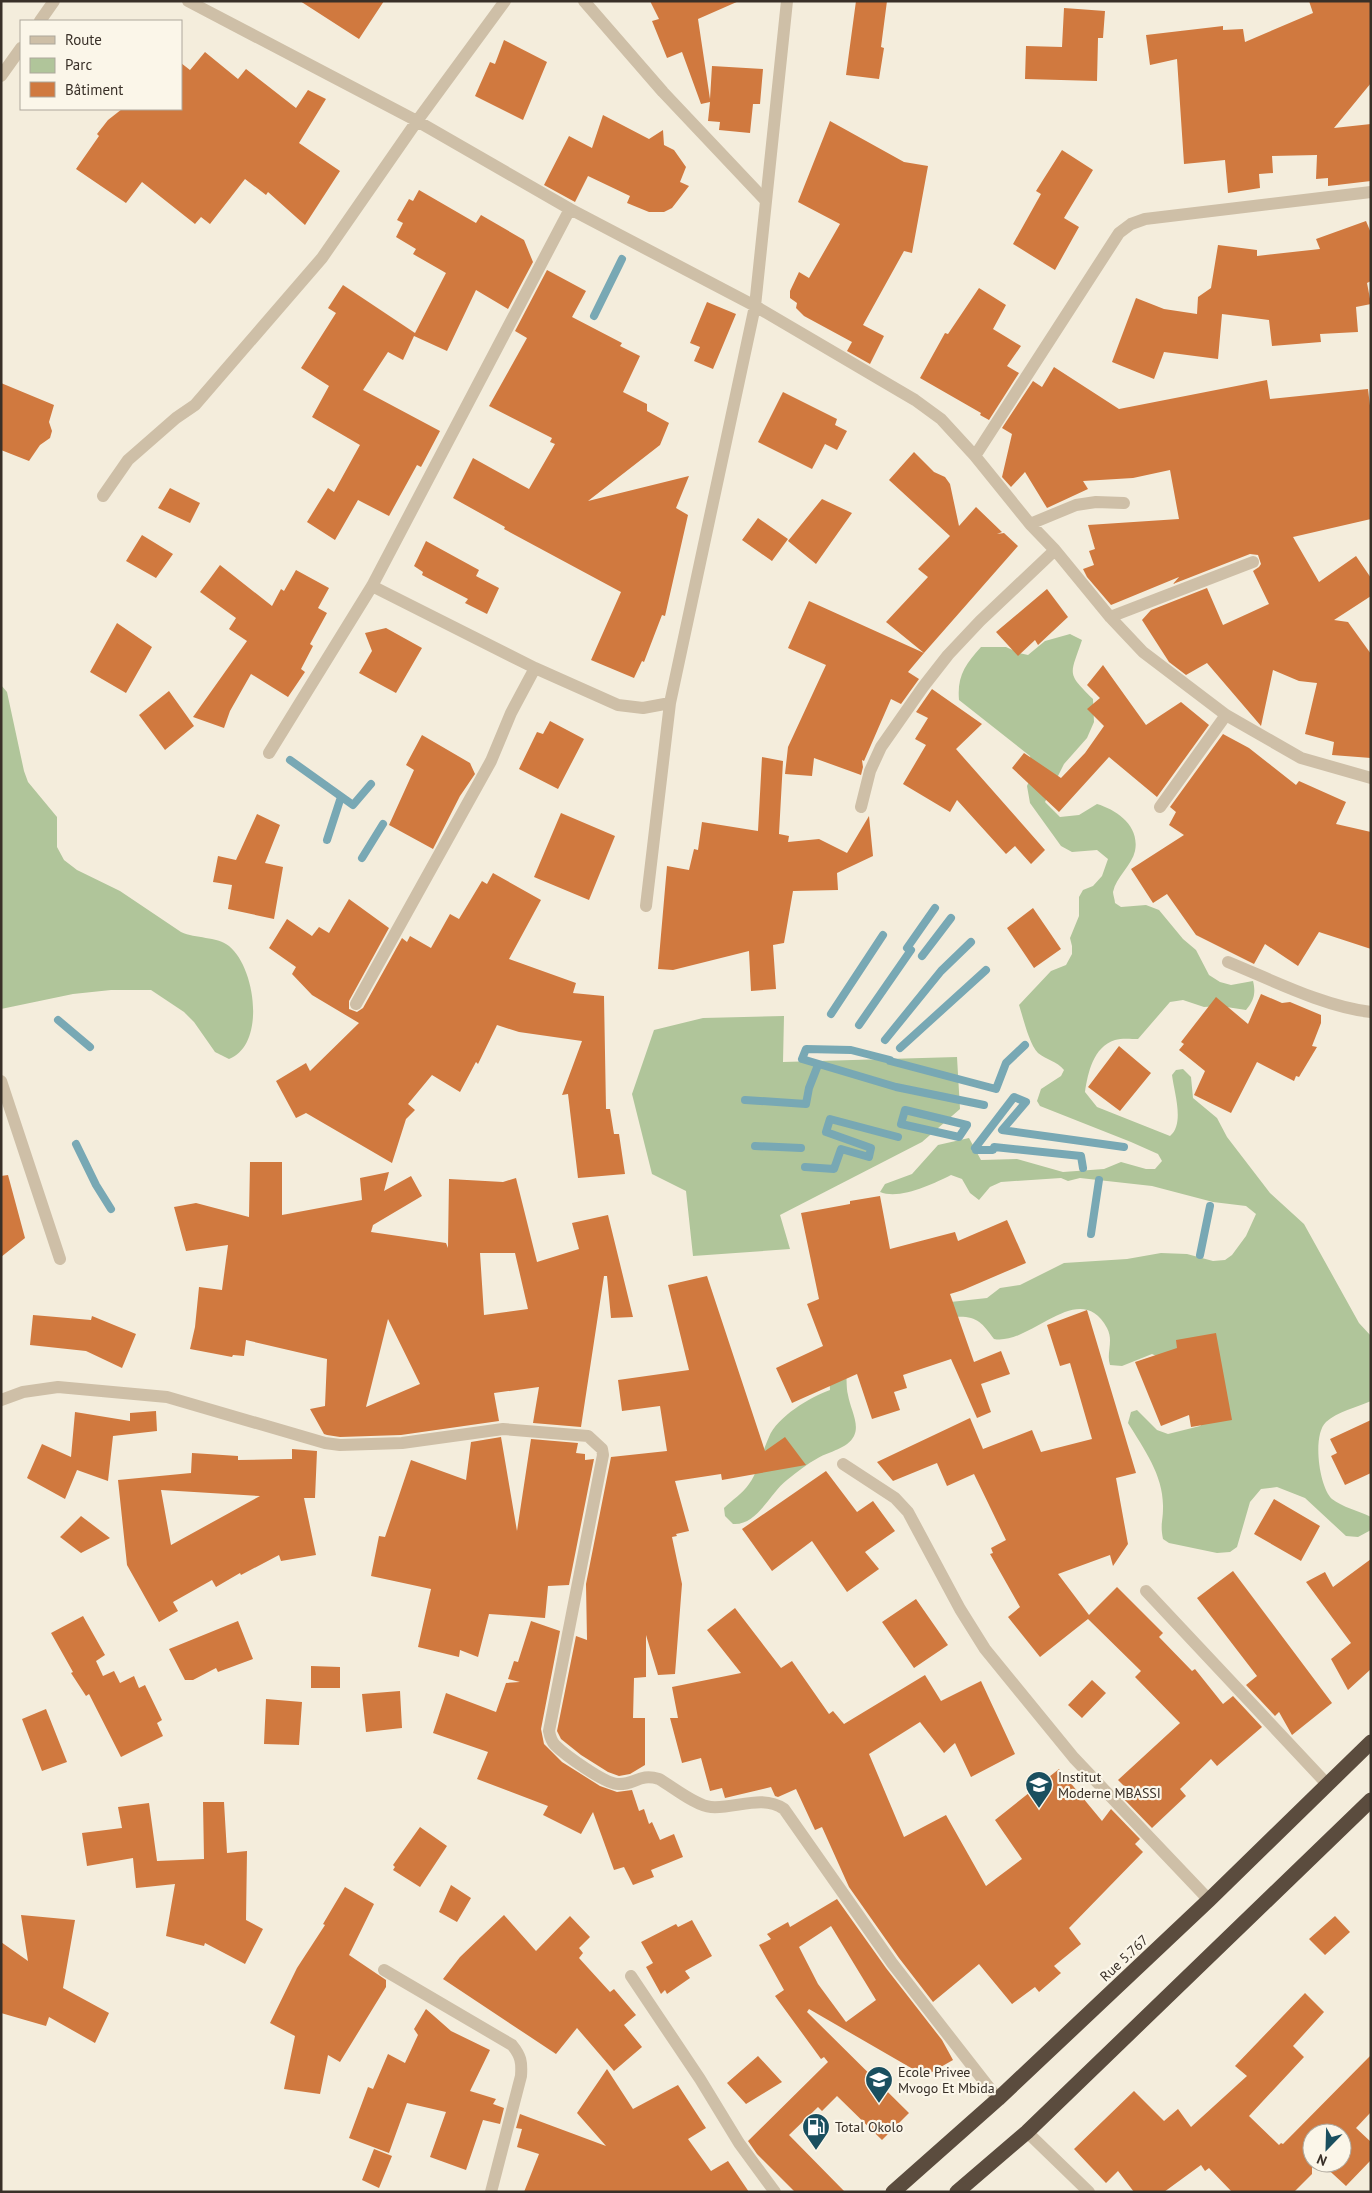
<svg xmlns="http://www.w3.org/2000/svg" width="1372" height="2193" font-family="'PT Sans',sans-serif">
	<rect width="100%" height="100%" fill="#f4eddc"/>
	<!-- green -->
	<path fill="#b0c59a" d="M1070 634 1082 640C1070 676 1066 672 1093 699L1094 722 1087 738 1064 764 1045 802 1060 817 1079 815 1097 804C1117 810 1140 826 1135 851 1132 865 1116 877 1113 892 1113 895 1115 900 1115 903L1121 907 1146 905 1159 910 1183 939 1196 950 1209 975 1220 982 1231 985 1253 981C1256 993 1254 1001 1246 1010L1220 1006 1204 1007 1183 1000 1170 1002 1138 1039C1131 1039 1121 1038 1115 1040 1093 1047 1088 1073 1085 1092L1097 1107 1170 1136C1185 1124 1174 1092 1172 1075L1176 1070 1183 1069 1191 1077 1193 1098 1217 1118 1227 1137 1270 1193 1304 1224 1359 1323 1371 1336V1401C1357 1407 1337 1412 1326 1422 1312 1435 1319 1487 1332 1499 1342 1507 1359 1511 1371 1517V1530L1358 1537 1346 1536 1305 1498 1277 1487 1261 1489 1250 1502 1237 1547 1230 1552 1217 1553 1169 1543 1163 1539C1160 1524 1163 1522 1163 1508 1164 1476 1144 1449 1128 1423L1131 1412 1137 1410 1157 1430 1168 1434 1200 1426 1213 1415 1165 1360 1152 1354 1122 1366 1110 1365C1106 1353 1114 1341 1107 1328 1079 1277 1031 1346 994 1339 981 1321 976 1315 952 1317L846 1369C847 1377 846 1387 848 1395 850 1408 860 1424 854 1436 847 1449 830 1451 818 1458 807 1464 797 1472 787 1480 770 1493 757 1526 733 1524L725 1516 724 1508C732 1500 743 1493 749 1484 759 1470 762 1452 769 1437 777 1417 810 1397 830 1390L829 1365 923 1305 987 1298 1000 1288 1020 1285 1064 1263 1127 1259 1161 1253 1187 1254 1213 1261 1225 1260 1232 1255 1246 1236 1256 1214 1246 1206 1213 1202 1152 1186 1080 1178 1068 1181 1061 1178 1001 1182 990 1187 979 1200 970 1193 962 1179 951 1175C933 1184 900 1200 880 1192L885 1184 912 1174 938 1145 969 1138 981 1160 1017 1159 1063 1172 1104 1169 1121 1162 1146 1169H1155L1162 1161 1158 1154 1131 1142 1040 1106 1037 1101 1041 1089 1061 1076 1064 1070C1057 1061 1046 1060 1038 1053 1029 1044 1023 1017 1019 1005L1051 971 1066 965 1072 954V946L1070 938 1079 916V897L1083 890 1093 886 1102 876 1108 859 1097 850 1072 852 1061 846 1030 803 1027 786 1033 772 1030 756 959 700C957 676 965 665 981 647H1006L1019 653 1028 655 1045 641Z
		M1 685 7 692 24 771 28 782 57 817V847L64 860 77 870 120 891 181 932C196 939 216 936 229 946 256 968 266 1045 229 1059L215 1052 194 1022 184 1012 151 990H111L73 994 1 1009Z
		M784 1016 783 1062 957 1057 960 1109 922 1142 780 1215 790 1249 693 1256 686 1191 652 1174 632 1094 654 1030 703 1018Z"/>
	<g fill="none" stroke-linecap="round" stroke-linejoin="round">
		<!-- stream -->
		<path stroke="#78a8b4" stroke-width="8" d="M594 316 622 259
			M290 760 353 805 371 784
			M327 840 341 797
			M362 858 383 824
			M907 948 935 908
			M922 956 951 918
			M831 1014 883 935
			M58 1020 90 1047
			M859 1025 911 950
			M885 1040 941 971 971 942
			M900 1048 986 970
			M890 1060 851 1050 806 1049 802 1059 896 1087 984 1105
			M890 1061 996 1089 1006 1063 1025 1045
			M745 1100 806 1104 809 1088 818 1065
			M905 1110 967 1125 959 1137 901 1124Z
			M76 1144 96 1185 111 1209
			M755 1146 801 1148
			M975 1148 1014 1097 1026 1102 1002 1130 1124 1147
			M976 1150H993L994 1147 1081 1156 1083 1168
			M805 1167 834 1169 841 1149 869 1157 871 1148 826 1132 830 1119 898 1137
			M1091 1234 1099 1180
			M1200 1255 1210 1206"/>
	</g>
	<!-- building -->
	<path fill="#d0793f" fill-rule="evenodd" d="M300 1H384L359 39Z
		M650 1H739L698 19 710 99 712 66 763 69 760 104H753L750 133 719 130 720 122 708 121 710 102 701 104 682 52 667 58 652 21 659 19Z
		M856 1H887L881 47 884 48 879 79 846 75Z
		M1309 1H1371V83L1334 128 1371 124V181L1328 186V178L1316 179 1317 155 1272 156 1273 173 1259 174 1260 188 1228 193 1225 160 1184 164 1177 59 1150 65 1146 35 1223 26V30L1243 29 1245 42 1313 13Z
		M1064 8 1105 11 1103 38H1098L1097 81 1025 79 1026 46 1062 47Z
		M504 40 547 62 523 120 475 96 490 62 495 64Z
		M205 52 238 79 246 69 296 108 308 90 326 99 299 143 340 171 305 225 268 192 266 195 245 179 210 224 201 217 195 224 142 182 126 203 76 169 99 136 97 134 108 120 122 109H181V63L190 70Z
		M603 115 649 139 663 130 664 145 674 150 686 167 680 182 689 186 672 208 664 212H649L627 203 630 196 588 176 575 202 544 185 569 136 592 148Z
		M830 121 904 162 928 166 912 253 904 251 863 325 884 336 870 364 847 351 852 342 804 316 796 308 797 303 790 298V291L799 272 809 278 840 224 798 202Z
		M1062 150 1093 170 1064 218 1079 227 1055 270 1013 244 1041 194 1036 191Z
		M419 190 476 223 481 215 524 240 533 262 508 309 476 290 447 351 414 336 403 360 388 352 363 390 440 431 421 467 417 465 389 516 358 500 335 540 307 522 328 488 334 492 360 445 312 417 329 386 301 368 336 313 328 308 343 285 415 333 446 273 413 254 416 249 396 237 403 223 397 220 409 199 413 201Z
		M1366 221 1371 233V281L1367 283 1371 304 1356 307 1358 332 1320 334 1321 342 1272 346 1269 320 1222 314 1218 359 1164 352 1154 379 1112 362 1136 298 1164 309 1197 314 1198 297 1211 288 1218 245 1257 250V256L1320 249 1316 239Z
		M547 270 586 291 572 317 622 343 620 346 640 356 623 392 647 404V411L669 423 660 445 588 501 689 476 676 508 688 515 665 616 662 615 644 662 642 661 634 678 591 660 621 592 504 529 505 527 453 498 473 458 529 489 555 444 550 442 552 438 489 406 527 338 515 331Z
		M979 288 1006 305 993 329 1021 346 1007 366 1019 373 989 420 980 415 981 413 920 378 945 333 948 334Z
		M707 302 736 314 713 369 694 361 700 347 690 343Z
		M1054 367 1119 409 1267 380 1270 399 1368 389 1371 414V519L1293 537 1319 582 1356 556 1371 578V596L1334 620 1348 622 1371 654V758L1332 755 1334 742 1305 734 1317 683 1299 681 1273 670 1261 726 1207 663 1186 675 1169 662 1142 620 1151 610 1207 588 1223 625 1269 604 1253 571 1259 567 1261 564 1258 555 1250 554 1173 584 1179 577 1111 605 1087 577 1083 569 1094 565 1089 551 1095 549 1088 525 1179 519 1170 470 1133 478 1083 481 1088 489 1047 508 1025 472 1011 487 1002 477 1012 434 1002 428 1033 381 1042 387Z
		M1 383 54 405 49 422 52 431 50 438 40 445 29 461 1 450Z
		M783 392 837 419 835 425 847 431 837 450 825 444 812 469 758 442Z
		M914 452 934 472 945 477 950 484 959 526 976 507 1002 532 997 534 1004 533 1018 546 924 653 886 622 928 577 918 569 950 536 889 480Z
		M170 488 200 503 190 523 158 508Z
		M822 499 852 513 816 564 788 541Z
		M758 518 788 539 772 561 742 540Z
		M142 535 173 554 156 578 126 561Z
		M426 541 479 570 476 576 499 588 487 614 465 603 468 599 422 575 423 572 414 566Z
		M220 565 272 606 281 589 284 591 296 570 329 588 318 608 327 613 310 644 313 646 301 669 305 672 288 697 251 674 230 711 224 728 193 717 247 641 229 629 236 618 200 592Z
		M1047 589 1068 617 1038 645 1035 640 1018 656 996 632Z
		M809 601 924 653 908 672 919 679 901 704 891 699 864 761 862 760 863 767 861 775 814 758 812 776 785 774 788 747 826 665 788 648Z
		M117 623 152 647 126 693 90 672Z
		M386 628 422 648 396 693 359 673 372 651 365 633Z
		M1103 665 1146 725 1181 702 1209 725 1157 797 1109 757 1059 812 1012 768 1024 753 1061 778 1085 753 1104 726 1087 709 1100 698 1087 685Z
		M932 689 982 724 956 749 1045 850 1031 864 1015 846 1006 854 957 800 950 812 903 784 926 745 915 739 928 718 916 712Z
		M169 691 194 726 165 750 139 715Z
		M550 721 584 739 558 789 519 769 537 732 543 734Z
		M1223 734 1249 748 1296 785 1299 781 1346 802 1336 824 1371 832V949L1319 932 1298 966 1265 944 1254 964 1196 935 1167 894 1153 903 1131 869 1184 835 1169 825 1176 812 1170 807Z
		M422 735 470 763 475 774 460 796 433 849 389 825 414 770 406 765Z
		M762 757 783 761 779 834 789 836 788 842 819 839 847 853 869 816 873 856 837 873 838 890 793 891 784 943 773 945 776 989 751 991 749 951 673 970 658 969 667 866 689 870 694 849 698 850 702 822 758 831Z
		M561 813 615 836 589 900 534 877Z
		M257 814 280 825 265 863 283 867 274 919 228 909 232 885 213 882 218 856 236 860Z
		M493 873 541 900 509 959 576 983 573 993 604 996 606 1109H610L614 1134H619L625 1174 578 1178 568 1094 562 1095 582 1041 519 1032 497 1025 478 1064 476 1062 460 1092 432 1075 408 1104 415 1110 406 1119 392 1163 306 1113 296 1118 276 1081 306 1063 310 1071 359 1023 312 995 292 974 296 967 269 948 287 919 312 936 319 927 329 933 349 899 389 928 349 1001V1009L357 1012 363 1008 402 938 407 942 410 936 431 948 450 914 459 919 482 881 487 884Z
		M1033 908 1061 949 1034 968 1007 928Z
		M1261 994 1282 1003 1290 1002 1321 1015V1023L1312 1046 1317 1047 1299 1077 1296 1076 1294 1081 1257 1062 1231 1113 1194 1095 1205 1071 1179 1050 1184 1044 1181 1042 1216 997 1248 1024Z
		M1119 1046 1151 1073 1120 1111 1088 1087Z
		M250 1162H282V1215L362 1200 360 1178 389 1172 384 1191 411 1176 422 1196 373 1225 371 1232 446 1243 448 1248 449 1179 503 1182 516 1178 537 1262 579 1249 572 1223 608 1215 633 1317 611 1318 607 1276H604L581 1427 533 1423 539 1387 494 1393 499 1421 401 1435 340 1437 327 1435 324 1434 310 1409 325 1406 327 1359 246 1340 244 1356 233 1355 232 1357 190 1349 195 1327 199 1287 222 1290 228 1245 186 1251 174 1207 196 1203 249 1217ZM480 1253H515L528 1309 484 1315ZM388 1319 420 1384 366 1407Z
		M8 1175 25 1238 1 1257V1176Z
		M880 1196 890 1249 955 1232 958 1241 1007 1220 1026 1263 963 1290 950 1294 974 1362 1001 1351 1010 1374 981 1384 991 1412 977 1418 951 1359 903 1375 907 1388 894 1392 900 1410 872 1419 857 1374 792 1403 776 1368 823 1346 807 1304 819 1299 801 1213 850 1204V1201Z
		M707 1276 765 1451 785 1437 806 1465 722 1480 721 1474 675 1481 689 1531 676 1534 677 1536 672 1537 682 1584 675 1674 658 1675 646 1635V1677L634 1678 633 1718H645V1765L630 1774 619 1776 608 1772 581 1755 561 1739 557 1731 576 1636 587 1640 586 1584 611 1457 667 1451 660 1406 622 1411 618 1380 689 1370 668 1285Z
		M1087 1310 1136 1473 1116 1478 1128 1544 1113 1566 1110 1555 1058 1574 1089 1615 1117 1587 1163 1633 1159 1637 1192 1671 1195 1669 1223 1704 1233 1696 1262 1727 1217 1766 1211 1759 1180 1789 1186 1796 1152 1828 1121 1796 1126 1788 1118 1780 1180 1723 1135 1677 1141 1671 1088 1619 1040 1657 1008 1617 1020 1607 990 1554 993 1553 991 1548 1006 1540 974 1474 947 1486 937 1463 893 1481 877 1462 970 1418 983 1449 1032 1430 1041 1452 1092 1439 1070 1363 1060 1366 1047 1325Z
		M33 1315 91 1320 92 1316 136 1334 122 1368 86 1351 30 1345Z
		M1216 1333 1232 1420 1191 1427 1189 1415 1161 1426 1135 1362 1177 1348 1176 1340Z
		M156 1411 157 1431 113 1436 108 1481 77 1470 65 1499 27 1478 42 1444 71 1457 75 1412 130 1421V1413Z
		M1371 1420V1473L1345 1485 1331 1456 1337 1453 1330 1439Z
		M501 1437 517 1531 531 1439 578 1443 576 1453 585 1454V1460L594 1459 569 1585 548 1586 545 1618 489 1614 478 1657 460 1650 459 1657 418 1647 431 1589 371 1576 379 1536 385 1537 411 1460 466 1480 471 1442Z
		M292 1449 317 1451 315 1498H304L316 1555 281 1561 279 1555 241 1575 240 1573 216 1587 212 1580 173 1602 178 1611 159 1622 127 1565 118 1480 191 1473 192 1453 238 1456V1460L292 1459ZM161 1490 260 1496 171 1545Z
		M826 1471 857 1512 873 1501 895 1531 865 1552 879 1569 847 1592 812 1541 772 1571 742 1529Z
		M1274 1499 1320 1526 1301 1561 1254 1534Z
		M81 1516 110 1538 81 1553 60 1537Z
		M1371 1559V1669L1348 1690 1331 1659 1351 1643 1306 1582 1325 1572 1333 1587Z
		M1233 1571 1332 1703 1292 1735 1279 1712 1275 1716 1246 1685 1257 1676 1197 1598Z
		M916 1599 948 1645 914 1668 882 1622Z
		M735 1608 781 1668 792 1661 829 1714 833 1711 844 1724 925 1675 941 1701 981 1681 1015 1754 971 1777 955 1743 944 1753 920 1722 869 1754 904 1837 946 1815 986 1886 1022 1859 995 1820 1059 1769 1102 1821 1111 1809 1140 1839 1135 1844 1143 1852 1069 1928 1081 1944 1054 1966 1061 1973 1039 1992 1035 1987 1012 2004 979 1964 933 2002 899 1958 849 1887 822 1827 815 1830 796 1789 778 1797 775 1796 771 1787 725 1798 722 1788 710 1791 701 1758 682 1763 670 1718H678L672 1687 741 1673 707 1630Z
		M83 1616 105 1655 96 1661 103 1676 114 1671 120 1683 134 1676 139 1688 145 1685 162 1720 157 1723 163 1736 121 1757 89 1694 86 1696 71 1673 73 1672 51 1633Z
		M238 1621 253 1659 218 1672 216 1668 193 1680H185L169 1649Z
		M531 1621 560 1631 541 1729 544 1744 562 1762 600 1786 617 1792 632 1790 639 1811 644 1809 649 1824 652 1822 660 1840 674 1834 683 1857 651 1870 654 1877 633 1885 624 1867 614 1870 593 1812 581 1834 543 1815 548 1806 477 1779 488 1752 433 1733 446 1693 496 1712 506 1683 520 1682 508 1679 514 1661 518 1662Z
		M311 1666 340 1667V1688H311Z
		M1092 1680 1106 1693 1082 1718 1068 1705Z
		M400 1691 402 1728 366 1732 362 1694Z
		M266 1699 302 1702 299 1745 264 1744Z
		M46 1709 67 1762 42 1771 22 1719Z
		M203 1802H224L227 1853 247 1851 246 1920 263 1929 245 1964 205 1943 204 1946 166 1936 175 1884 136 1888 133 1858 87 1866 82 1833 122 1828 118 1807 149 1803 157 1861 204 1859Z
		M420 1827 447 1846 420 1887 393 1870 395 1867 393 1865Z
		M451 1885 471 1898 457 1922 439 1912Z
		M345 1887 374 1904 349 1955 386 1980V1987L340 2062 328 2055 320 2094 284 2089 295 2036 270 2023 297 1968 325 1925 323 1924Z
		M837 1899 886 1968 942 2040 953 2060 925 2076 809 2009 807 2012 909 2113 882 2140 837 2096 822 2111 818 2107 789 2135 845 2192H795L757 2154 748 2141 828 2062 824 2057 821 2059 775 1996 784 1990 759 1945 771 1939 767 1934 788 1922 790 1927ZM831 1926 876 2000 846 2022 818 1984 799 1947Z
		M21 1915 75 1920 63 1988 109 2013 95 2043 49 2017 46 2026 1 2013V1942L28 1961Z
		M504 1915 536 1951 570 1916 590 1937 579 1948 583 1953 579 1958 610 1992 614 1989 636 2015 624 2025 642 2047 614 2071 577 2028 556 2054 443 1979 460 1957Z
		M1335 1916 1350 1932 1325 1955 1309 1939Z
		M692 1920 712 1956 685 1971 690 1978 667 1994 665 1990 661 1994 646 1967 653 1963 641 1942 676 1924 678 1927Z
		M1305 1993 1324 2012 1293 2046 1304 2057 1249 2116 1279 2145 1281 2143 1283 2144 1371 2055V2112L1356 2128 1371 2142V2160L1346 2186 1321 2163H1342V2133H1312V2174L1294 2192H1232L1209 2168 1205 2171 1201 2165 1164 2192H1134L1118 2171 1106 2183 1074 2149 1134 2091 1164 2121 1178 2109 1191 2127 1247 2076 1235 2066Z
		M426 2009 451 2031 490 2050 470 2091 496 2099 493 2104 504 2108 500 2124 483 2120 466 2170 430 2157 446 2112 407 2103 389 2153 349 2138 368 2087 373 2089 388 2054 405 2063 418 2035 414 2029Z
		M758 2056 782 2082 746 2104 727 2083Z
		M607 2069 633 2109 678 2085 706 2128 688 2139 711 2171 728 2161 749 2192H524L539 2154 517 2147 522 2129 516 2128 520 2114 606 2146 577 2113Z
		M374 2149 392 2156 379 2188 362 2180Z"/>
	<g fill="none" stroke-linecap="round" stroke-linejoin="round">
		<!-- minor -->
		<path stroke="#cebfa7" stroke-width="12" d="M188 1 417 121 570 209 755 306 915 400 941 419 975 456
			M584 1 663 92 766 201
			M40 21 54 1
			M1 76 21 48
			M103 496 128 460 176 418 195 405 322 258 417 121 505 1
			M1124 503 1096 502 1076 505 1030 524 975 456 1119 233 1131 224 1145 219 1371 192
			M1030 524 1055 550 1110 617 1143 652 1226 715 1301 758 1371 778
			M372 586 535 668 618 705 643 708 670 703
			M1110 617 1253 562
			M269 753 372 586 570 209
			M861 807 870 771 881 747 923 687 948 655 980 621 1055 550
			M1160 807 1226 715
			M646 906 670 703 755 306 787 1
			M1228 962C1272 980 1325 1007 1371 1012
			M356 1004 491 761 511 713 535 668
			M1 1081 60 1259
			M1 1400 23 1392 58 1387 167 1397 325 1443 340 1445 402 1443 503 1429 588 1436 602 1449 603 1455 549 1731C550 1736 551 1741 555 1745 565 1755 605 1784 618 1784 635 1785 639 1773 659 1779 673 1787 696 1806 711 1807 736 1809 762 1794 784 1809L892 1963 998 2099
			M843 1464 895 1498 908 1512 960 1609 985 1649 1074 1758 1209 1900
			M1146 1591 1327 1784
			M384 1970 512 2045C521 2056 522 2062 521 2076L491 2192
			M631 1976 700 2079 739 2143 775 2192
			M1027 2132 1089 2192"/>
		<!-- highway -->
		<path stroke="#5b4c3e" stroke-width="15" d="M893 2192 998 2099 1209 1900 1371 1742
			M957 2192 1027 2132 1371 1800"/>
	</g>
	<!-- icons -->
	<defs>
		<symbol id="university-pin" viewBox="-11 -11 22 30"><path d="M0 17L-7.5 6A9.5 9.5 0 1 1 7.5 6Z" fill="#1a4f5f" stroke="#fbf6e9"/><path d="M0-5L7-2L0 1L-7-2ZM-4 1L0 2.5L4 1V4Q0 6-4 4Z" fill="#fff"/></symbol>
		<symbol id="school-pin" viewBox="-11 -11 22 30"><path d="M0 17L-7.5 6A9.5 9.5 0 1 1 7.5 6Z" fill="#1a4f5f" stroke="#fbf6e9"/><path d="M0-5L7-2L0 1L-7-2ZM-4 1L0 2.5L4 1V4Q0 6-4 4Z" fill="#fff"/></symbol>
		<symbol id="fuel-pin" viewBox="-11 -11 22 30"><path d="M0 17L-7.5 6A9.5 9.5 0 1 1 7.5 6Z" fill="#1a4f5f" stroke="#fbf6e9"/><path d="M-5.5-6h7V0h2V4h1.3V-2.5L3-4.5l.8-.8L6-3V5H2.5V1h-1V6h-7ZM-4.2-4.7v3.2H.2V-4.7Z" fill="#fff"/></symbol>
	</defs>
	<g fill-rule="evenodd">
		<use href="#university-pin" x="1023" y="1769" width="32" height="43"/>
		<use href="#school-pin" x="863" y="2064" width="32" height="43"/>
		<use href="#fuel-pin" x="800" y="2111" width="32" height="43"/>
	</g>
	<g text-anchor="middle" stroke-width="4.5" stroke-linejoin="round" paint-order="stroke">
		<!-- poi labels -->
		<g font-size="14" fill="#393028" stroke="#fbf6e9" text-anchor="start">
			<text x="1058" y="1782">Institut<tspan x="1058" dy="16">Moderne MBASSI</tspan></text>
			<text x="898" y="2077">Ecole Privee<tspan x="898" dy="16">Mvogo Et Mbida</tspan></text>
			<text x="835" y="2132">Total Okolo</text>
		</g>
		<!-- street labels -->
		<g font-size="14" fill="#393028" stroke="#fbf6e9">
			<text transform="translate(1124 1958) rotate(-43)" y="5">Rue 5.767</text>
		</g>
	</g>
	<!-- border -->
	<rect width="1372" height="2193" fill="none" stroke="#393028" stroke-width="5"/>
	<!-- legend -->
	<rect x="20" y="20" width="162" height="90" fill="#fbf6e9" stroke="#ada79c"/>
	<rect x="30" y="36" width="25" height="8" fill="#cebfa7" stroke="#ada79c"/>
	<text x="65" y="45" font-size="15" fill="#393028">Route</text>
	<rect x="30" y="58" width="25" height="15" fill="#b0c59a" stroke="#ada79c"/>
	<text x="65" y="70" font-size="15" fill="#393028">Parc</text>
	<rect x="30" y="82" width="25" height="15" fill="#d0793f" stroke="#ada79c"/>
	<text x="65" y="95" font-size="15" fill="#393028">Bâtiment</text>
	<!-- north arrow -->
	<g transform="translate(1327 2148) rotate(203)"><circle r="24" fill="#fbf6e9" stroke="#ada79c"/>
	<path d="M0-4L9 19L0 12L-9 19Z" fill="#1a4f5f"/>
	<text y="-8" font-size="14" font-weight="bold" text-anchor="middle" fill="#393028">N</text>
	</g>
</svg>
